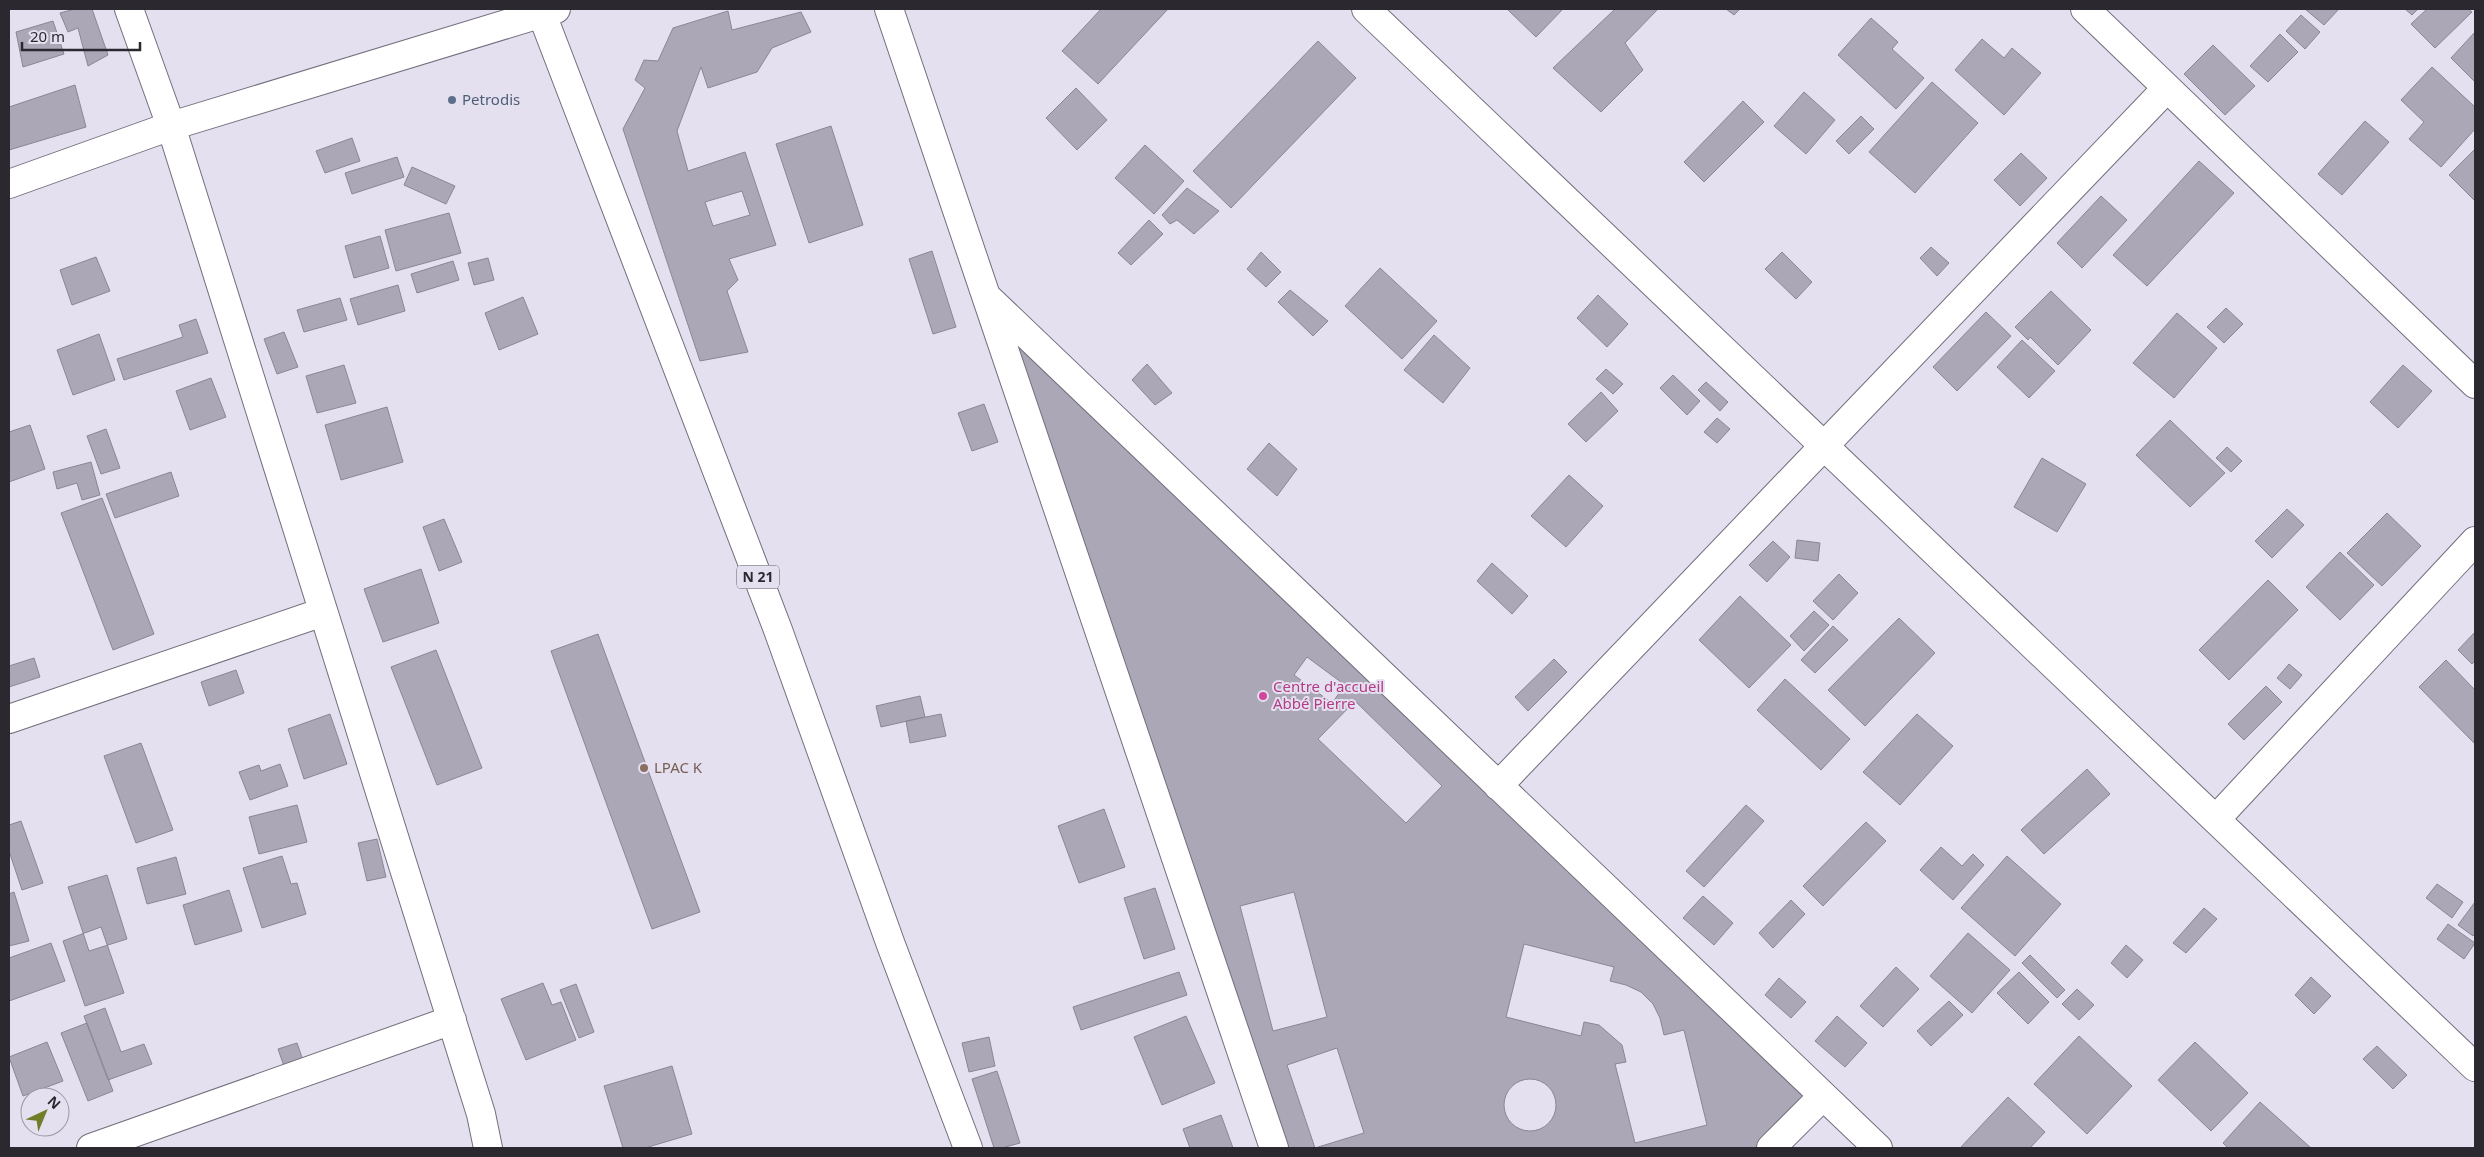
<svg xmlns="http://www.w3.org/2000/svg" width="2484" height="1157" font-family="'Noto Sans',sans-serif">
	<rect width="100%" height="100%" fill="#e4e0f0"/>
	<!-- building -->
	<path fill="#aba7b7" stroke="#8a8695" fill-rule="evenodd" d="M75 9H92L108 55 88 66 78 28 68 32 60 13Z
		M1101 9H1168L1098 84 1062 51Z
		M1507 9H1563L1536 37Z
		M1615 9H1658L1625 43 1643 70 1601 112 1553 68Z
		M1726 9H1740L1734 15Z
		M2305 9H2339L2324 25Z
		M2405 9H2418L2412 15Z
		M2427 9H2468L2472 12 2435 48 2411 24Z
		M728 11 732 30 801 12 811 32 772 48 757 72 708 88 701 67 677 131 688 171 745 152 776 245 729 259 738 280 727 291 748 352 700 361 623 129 645 88 635 80 644 60 658 61 673 28ZM742 191 750 215 713 226 705 202Z
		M2301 15 2320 32 2305 49 2286 31Z
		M1871 18 1898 42 1892 49 1924 78 1896 109 1838 55Z
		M53 21 64 54 23 67 16 32Z
		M2475 32V82L2451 58Z
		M2280 34 2298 52 2268 82 2250 66Z
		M1982 39 2004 58 2012 48 2041 73 2004 115 1955 70Z
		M1318 41 1356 78 1231 208 1193 171Z
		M2213 45 2255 86 2225 115 2184 74Z
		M2432 67 2475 107V129L2441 167 2409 139 2424 122 2401 100Z
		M1932 82 1978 123 1915 193 1869 152Z
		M75 85 86 127 9 150V107Z
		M1076 88 1107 120 1077 150 1046 118Z
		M1804 92 1835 120 1806 154 1774 126Z
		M1743 101 1764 122 1704 182 1684 162Z
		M1861 116 1874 129 1849 154 1836 141Z
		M2365 121 2389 142 2342 195 2318 174Z
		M831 126 863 225 809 243 776 144Z
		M352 138 360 161 325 173 316 151Z
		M1145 145 1184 181 1154 214 1115 178Z
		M2475 149V201L2449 175Z
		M2021 153 2047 178 2020 206 1994 180Z
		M397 157 404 177 352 194 345 173Z
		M2199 161 2234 193 2147 286 2113 255Z
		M412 167 455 186 446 204 404 185Z
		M1187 188 1219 211 1194 234 1177 220 1170 224 1162 215Z
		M2101 196 2127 220 2082 268 2057 243Z
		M449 213 461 253 396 271 385 230Z
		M1149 220 1163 234 1131 265 1118 253Z
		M380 236 389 268 354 278 345 246Z
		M1931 247 1949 263 1937 276 1920 258Z
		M932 251 956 327 933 334 909 259Z
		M1261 252 1281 272 1266 287 1247 269Z
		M1782 252 1812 282 1796 299 1765 269Z
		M96 257 110 291 72 305 60 270Z
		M488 258 494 280 474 285 468 263Z
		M453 261 459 280 417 293 411 274Z
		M1380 268 1437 321 1402 359 1345 306Z
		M398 285 405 311 358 325 350 299Z
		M1290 290 1328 321 1313 336 1278 302Z
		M2051 291 2091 330 2058 365 2030 337 2028 340 2015 327Z
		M1598 295 1628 324 1607 347 1577 318Z
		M986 296 1823 1096 1771 1148H1274Z
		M523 297 538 334 499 350 485 313Z
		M340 298 347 320 304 332 297 310Z
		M2226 308 2243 324 2224 343 2207 327Z
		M1986 312 2011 336 1957 391 1933 367Z
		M2177 313 2217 348 2174 398 2133 363Z
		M196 319 208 353 124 380 117 359 183 337 179 325Z
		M284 332 298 367 277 374 264 339Z
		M99 334 115 380 73 395 57 350Z
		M1434 335 1470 368 1443 403 1404 370Z
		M2022 340 2055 371 2029 398 1997 367Z
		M1147 364 1172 393 1155 405 1132 380Z
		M344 365 356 403 317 413 306 376Z
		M2403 365 2432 391 2398 428 2370 402Z
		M1606 369 1623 384 1613 394 1596 379Z
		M1673 375 1700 401 1687 415 1660 388Z
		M211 378 226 417 190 430 176 391Z
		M1706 382 1728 402 1720 411 1698 390Z
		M1601 392 1618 411 1586 442 1568 424Z
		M984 404 998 442 972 451 958 413Z
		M387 407 403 462 341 480 325 425Z
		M1717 418 1730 429 1717 443 1704 432Z
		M2170 420 2225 473 2190 507 2136 455Z
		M30 425 45 469 9 482V432Z
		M106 429 120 468 101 474 87 436Z
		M1269 443 1297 469 1277 496 1247 469Z
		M2227 447 2242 461 2231 472 2216 458Z
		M2042 458 2086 484 2057 532 2014 507Z
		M91 462 100 495 82 500 77 483 57 489 53 472Z
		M171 472 179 496 115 518 106 494Z
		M1569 475 1603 506 1566 547 1531 516Z
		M102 498 154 634 113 650 61 513Z
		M2287 509 2304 525 2272 558 2255 541Z
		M2387 513 2421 546 2382 586 2347 553Z
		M444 519 462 562 439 571 423 527Z
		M1797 540 1820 543 1818 561 1795 558Z
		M1773 541 1790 557 1767 582 1749 565Z
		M2340 552 2374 585 2340 620 2306 587Z
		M1492 563 1528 596 1512 614 1477 581Z
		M421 569 439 623 383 642 364 589Z
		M1839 574 1858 593 1833 620 1813 601Z
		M2268 580 2298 610 2229 680 2199 650Z
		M1740 596 1791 645 1749 688 1699 640Z
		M1814 611 1829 625 1804 651 1790 636Z
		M1899 618 1935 653 1865 726 1828 690Z
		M1833 626 1848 640 1815 673 1801 660Z
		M2475 632V661L2472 664 2458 650Z
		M598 634 700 912 652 929 551 651Z
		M436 650 482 768 437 785 391 667Z
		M1307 657 1345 685 1332 703 1294 675Z
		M34 658 40 677 9 687V666Z
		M1554 659 1567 672 1528 711 1515 697Z
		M2446 660 2475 690V744L2419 687Z
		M2289 664 2302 675 2290 689 2277 678Z
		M236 670 244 693 209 706 201 682Z
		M1785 679 1850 739 1821 770 1757 710Z
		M2266 686 2282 702 2244 740 2228 724Z
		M920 696 925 717 881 727 876 706Z
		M1355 701 1442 786 1406 823 1318 739Z
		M330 714 347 764 304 779 288 729Z
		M941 714 946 736 910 743 906 721Z
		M1917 714 1953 746 1900 805 1863 772Z
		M141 743 173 830 136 843 104 756Z
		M280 764 288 786 250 800 239 772 259 765 261 771Z
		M2087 769 2110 794 2044 854 2021 830Z
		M297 805 307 842 259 854 249 817Z
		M1746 805 1764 821 1704 887 1686 871Z
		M1104 809 1125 867 1079 883 1058 826Z
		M21 821 43 883 22 890 9 851V825Z
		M1866 822 1886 841 1823 906 1803 886Z
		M377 839 386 877 367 881 358 843Z
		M1941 847 1962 866 1973 854 1984 865 1953 900 1920 870Z
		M282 856 291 884 297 883 306 914 262 928 243 868Z
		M2007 856 2061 904 2015 956 1961 908Z
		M176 857 186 894 147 904 137 868Z
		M107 875 127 939 89 951 68 887Z
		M2437 884 2463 902 2452 918 2426 898Z
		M1155 888 1175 949 1144 959 1124 898Z
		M229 890 242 931 195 945 183 905Z
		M14 892 29 941 9 946V894Z
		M1294 892 1327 1017 1273 1031 1240 906Z
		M1703 896 1733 923 1714 945 1683 918Z
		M1791 900 1805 914 1773 948 1759 933Z
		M2475 902V933L2473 936 2458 925Z
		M2204 908 2217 919 2186 953 2173 943Z
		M2448 924 2475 943 2464 959 2437 939Z
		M101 927 124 993 85 1006 63 941Z
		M1968 933 2010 970 1972 1013 1930 976Z
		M51 943 65 981 9 1001V958Z
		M1524 944 1614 967 1610 981 1626 985 1641 992 1653 1004 1660 1018 1664 1035 1684 1030 1707 1125 1635 1143 1615 1064 1626 1062 1622 1045 1599 1025 1584 1022 1581 1036 1506 1017Z
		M2126 945 2143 960 2127 978 2111 963Z
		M2030 955 2065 990 2057 998 2022 963Z
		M1896 967 1919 989 1883 1027 1860 1006Z
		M1179 972 1187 995 1081 1030 1073 1007Z
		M2019 972 2049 1002 2028 1024 1997 993Z
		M2311 977 2331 996 2314 1014 2295 995Z
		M1779 978 1806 1002 1791 1018 1765 995Z
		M543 983 552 1005 561 1002 576 1040 526 1060 501 999Z
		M576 984 594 1032 579 1038 560 990Z
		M2077 989 2094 1005 2079 1020 2062 1004Z
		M1949 1001 1963 1015 1931 1046 1917 1031Z
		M105 1008 121 1052 144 1044 152 1064 108 1080 84 1016Z
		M1186 1016 1215 1083 1162 1105 1134 1037Z
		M1837 1016 1867 1043 1845 1067 1815 1041Z
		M87 1023 113 1091 88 1101 61 1033Z
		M2079 1036 2132 1086 2087 1134 2034 1084Z
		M989 1037 995 1066 969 1072 962 1043Z
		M47 1042 63 1081 23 1096 9 1057Z
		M2195 1042 2248 1093 2211 1131 2158 1080Z
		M297 1043 305 1066 286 1072 278 1049Z
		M2377 1046 2407 1075 2393 1089 2363 1059Z
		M1337 1048 1364 1133 1315 1148 1287 1065Z
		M672 1066 692 1134 645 1148H623L604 1086Z
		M997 1071 1020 1143 1002 1148H994L972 1079Z
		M1504 1105a26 26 0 1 1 52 0a26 26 0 1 1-52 0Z
		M2008 1097 2045 1132 2030 1148H1960Z
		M2260 1102 2311 1148H2228L2223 1143Z
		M1221 1115 1233 1148H1190L1183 1129Z"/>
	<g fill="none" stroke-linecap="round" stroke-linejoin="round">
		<defs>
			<path id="minor" d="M129 9 171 126 481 1114 488 1148
				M889 9 1274 1148
				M1366 9 2475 1067
				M2085 9 2475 384
				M9 184 171 126 556 9
				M986 296 1878 1148
				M9 719 323 612
				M1498 786 2167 88
				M2216 819 2475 541
				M91 1148 452 1020
				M1771 1148 1823 1096"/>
			<path id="major" d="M540 9 778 630 891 945 968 1148"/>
		</defs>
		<!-- minor casing -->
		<use href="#minor" stroke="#726e7c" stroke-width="30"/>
		<!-- major casing -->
		<use href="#major" stroke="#726e7c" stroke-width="30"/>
		<!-- minor -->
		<use href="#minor" stroke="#fff" stroke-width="28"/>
		<!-- major -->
		<use href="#major" stroke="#fff" stroke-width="28"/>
	</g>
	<!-- markers -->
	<circle fill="#5c6f8a" stroke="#e4e0f0" stroke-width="2" cx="452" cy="100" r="5"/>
	<circle fill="#d1479c" stroke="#e4e0f0" stroke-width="2" cx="1263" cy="696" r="5"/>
	<circle fill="#8d6e63" stroke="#e4e0f0" stroke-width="2" cx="644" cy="768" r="5"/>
	<g text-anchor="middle" stroke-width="4" stroke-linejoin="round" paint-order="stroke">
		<!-- shield labels -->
		<rect fill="#e4e0f0" stroke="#626069" stroke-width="1" x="737" y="565.5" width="42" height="23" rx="4"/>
		<g font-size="14" font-weight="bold" fill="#2b292f">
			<text x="758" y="582">N 21</text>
		</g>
		<!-- service labels -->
		<g font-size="15" fill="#4e5e75" stroke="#e4e0f0" text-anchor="start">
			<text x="462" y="105">Petrodis</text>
		</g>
		<!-- hotel labels -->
		<g font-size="15" fill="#b23c85" stroke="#e4e0f0" text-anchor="start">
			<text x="1273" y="692">Centre d'accueil<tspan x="1273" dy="17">Abbé Pierre</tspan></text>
		</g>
		<!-- education labels -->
		<g font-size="15" fill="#785e54" stroke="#e4e0f0" text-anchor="start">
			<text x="654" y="773">LPAC K</text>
		</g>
	</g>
	<!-- border -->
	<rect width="2484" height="1157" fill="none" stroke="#2b292f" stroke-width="20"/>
	<!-- north arrow -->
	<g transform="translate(45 1112) rotate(44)"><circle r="24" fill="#e4e0f0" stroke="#9a97a3"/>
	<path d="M0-4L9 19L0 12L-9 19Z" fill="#727d2a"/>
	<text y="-8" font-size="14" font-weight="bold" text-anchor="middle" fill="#2b292f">N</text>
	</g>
	<!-- scale -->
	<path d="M22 42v8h118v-8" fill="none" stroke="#2b292f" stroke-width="2.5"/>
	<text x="30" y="42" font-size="15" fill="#2b292f" stroke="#e4e0f0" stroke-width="4" paint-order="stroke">20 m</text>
</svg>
